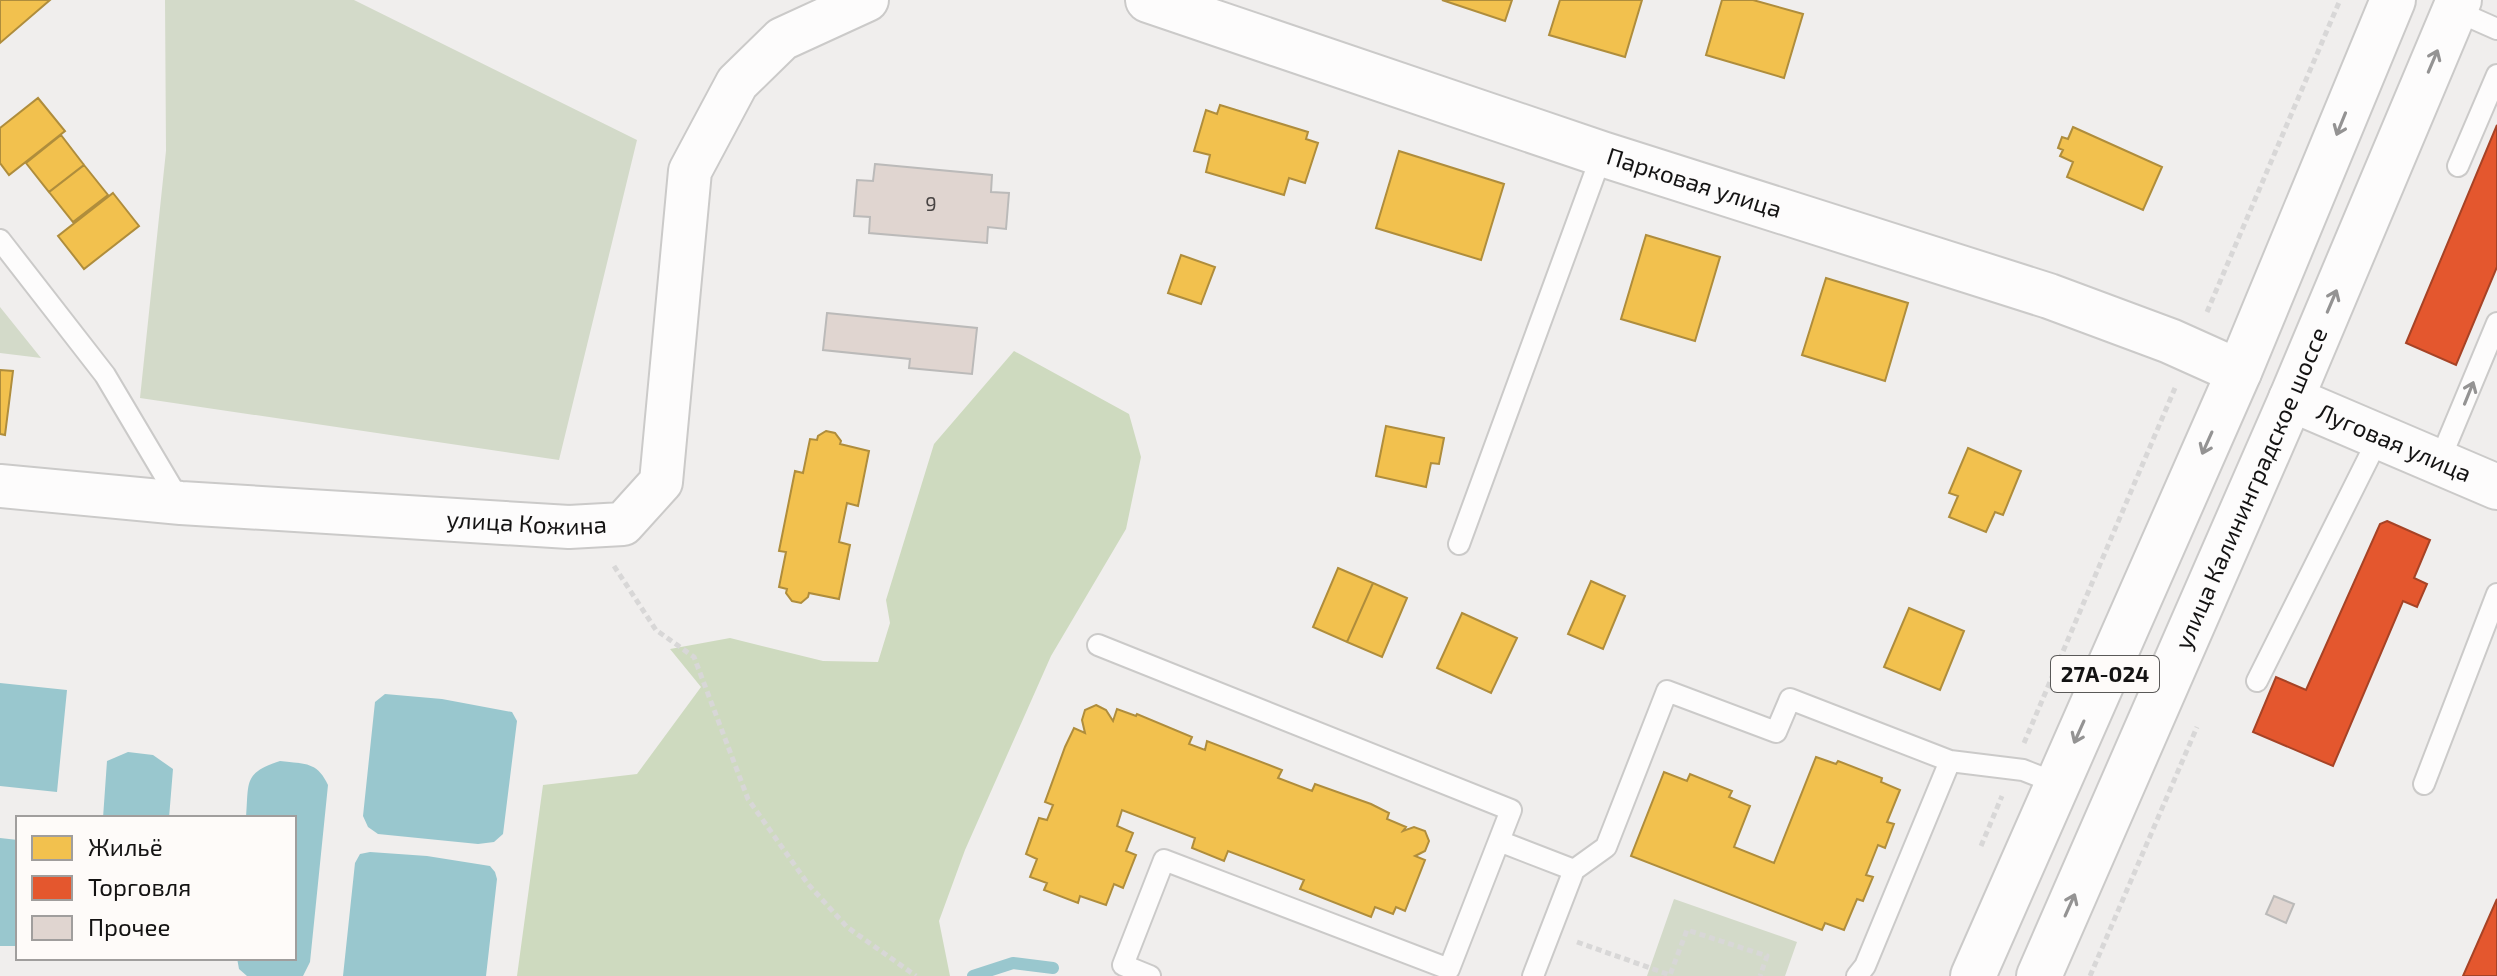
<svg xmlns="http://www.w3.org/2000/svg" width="2497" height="976" font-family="'Exo 2',sans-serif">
	<rect width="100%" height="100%" fill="#f0eeed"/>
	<!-- green -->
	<path fill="#d3dac9" d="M165 0H354L637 140 559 460 140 398 166 151Z
		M0 307 41 358 0 353Z
		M1674 899 1797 942 1785 976H1647Z"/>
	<!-- forest -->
	<path fill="#cedabf" d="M1014 351 1129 414 1141 457 1126 529 1051 656 965 850 939 921 950 976H517L543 785 637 774 701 687 670 649 730 638 823 661 878 662 890 623 886 600 934 444Z"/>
	<!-- water -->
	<path fill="#99c7ce" d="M0 683 67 690 57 792 0 786Z
		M385 694 442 699 512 712 517 721 503 834 494 842 478 844 378 834 368 827 363 816 375 702Z
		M128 752 153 755 173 769 169 818H103L107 761Z
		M280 761C304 764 317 761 328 785L310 962 303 976H247L239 969 237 958H294V818H246C249 782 243 773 280 761Z
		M0 838 18 840V946H0Z
		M370 852 427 856 490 866 495 872 497 879 486 976H343L355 863 360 854Z"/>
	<!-- homes -->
	<path fill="#f2c14e" stroke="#af8d3c" stroke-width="2" d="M0 0H50L0 43Z
		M1442 0H1512L1505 21Z
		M1560 0H1642L1625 57 1549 35Z
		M1722 0H1753L1803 14 1784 78 1706 55Z
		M38 98 65 131 9 175 0 163V128Z
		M1220 105 1308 132 1306 139 1318 143 1305 183 1289 178 1284 195 1206 172 1210 155 1194 151 1206 110 1217 114Z
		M2073 127 2162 167 2143 210 2067 177 2073 162 2060 156 2063 150 2058 148 2062 137 2068 139Z
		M61 135 84 165 49 192 26 163Z
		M1399 151 1504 184 1481 260 1376 228Z
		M84 165 108 195 73 222 49 192Z
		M113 193 139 226 84 269 58 236Z
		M1646 235 1720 257 1695 341 1621 319Z
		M1181 255 1215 267 1201 304 1168 293Z
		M1826 278 1908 303 1885 381 1802 355Z
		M0 370 13 371 5 435 0 434Z
		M1386 426 1444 438 1439 464 1431 463 1426 487 1376 476Z
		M826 431 835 433 841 441 840 444 869 451 858 506 847 503 839 542 850 545 839 599 809 593 808 597 801 603 792 601 786 593 787 589 779 587 786 552 779 551 795 471 803 473 810 439 817 440 818 436Z
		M1968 448 2021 471 2003 515 1995 512 1986 532 1949 517 1958 496 1949 493Z
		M1338 568 1373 583 1347 642 1313 627Z
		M1591 581 1625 596 1603 649 1568 634Z
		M1373 583 1407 598 1382 657 1347 642Z
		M1909 608 1964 631 1940 690 1884 667Z
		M1462 613 1517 638 1491 693 1437 668Z
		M1096 705 1106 710 1113 721 1117 709 1136 716 1137 714 1192 737 1189 744 1205 750 1207 741 1282 770 1278 778 1312 791 1315 784 1371 804 1389 813 1387 819 1406 827 1403 831 1414 827 1425 831 1429 841 1425 851 1415 856 1425 860 1405 911 1396 907 1393 914 1375 907 1371 917 1300 889 1304 880 1228 851 1224 861 1192 848 1195 838 1122 810 1117 826 1133 833 1126 851 1136 855 1123 888 1114 884 1106 905 1080 896 1078 903 1044 890 1047 883 1030 877 1037 859 1026 854 1039 818 1047 820 1053 805 1045 802 1065 747 1074 728 1085 733 1082 720 1085 710Z
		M1816 757 1836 764 1838 761 1882 778 1881 782 1900 790 1887 822 1894 824 1885 848 1878 845 1866 875 1873 877 1863 901 1857 899 1844 930 1825 923 1822 930 1631 856 1664 772 1687 781 1690 774 1732 791 1729 797 1750 806 1734 847 1774 863Z"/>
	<!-- shops -->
	<path fill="#e4572e" stroke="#a64326" stroke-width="2" d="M2497 125V267L2456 365 2406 343Z
		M2387 521 2430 540 2414 578 2427 584 2417 607 2403 601 2333 766 2253 732 2276 677 2306 690 2380 524Z
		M2497 899V976H2463Z"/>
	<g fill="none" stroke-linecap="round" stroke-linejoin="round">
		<!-- stream -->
		<path stroke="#99c7ce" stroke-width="12" d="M973 976 1013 963 1053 968"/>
	</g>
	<!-- building -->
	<path fill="#e0d5d0" stroke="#bbbab9" stroke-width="2" d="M875 164 992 175 991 192 1009 193 1006 229 988 227 987 243 869 233 870 217 854 216 857 180 873 181Z
		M827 313 977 328 972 374 909 368 910 359 823 350Z
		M2274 896 2294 904 2286 923 2266 914Z"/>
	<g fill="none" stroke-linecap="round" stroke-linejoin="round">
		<defs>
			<path id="service" d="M2454 10 2497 29
				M2458 166 2497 75
				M0 240 105 375 181 503
				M2439 462 2497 323
				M1459 544 1602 154
				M1098 645 1511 810 1449 969 1164 860 1123 965 1150 976
				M2257 681 2379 437
				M2424 784 2497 594
				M1499 841 1574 870
				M1533 976 1574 870 1606 847 1667 691 1776 732 1790 699 1950 761
				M1857 976 1865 966 1950 761 2023 770 2056 783"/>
			<g id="minor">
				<path id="s1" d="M0 486 181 503 569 527 623 524 661 482 690 171 737 83 782 39 867 0"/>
			</g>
			<g id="tertiary">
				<path id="s2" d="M1148 0 1602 154 2049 296 2170 341 2239 372"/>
				<path id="s3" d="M2291 399 2497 487"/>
			</g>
			<g id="primary">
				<path d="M1973 976 2239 372 2393 0"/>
				<path id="s4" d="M2039 976 2291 399 2459 0"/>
			</g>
		</defs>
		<!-- service casing -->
		<use href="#service" stroke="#cbcac9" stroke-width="24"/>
		<!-- minor casing -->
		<use href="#minor" stroke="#cbcac9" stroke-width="46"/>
		<!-- tertiary casing -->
		<use href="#tertiary" stroke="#cbcac9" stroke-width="48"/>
		<!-- primary casing -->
		<use href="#primary" stroke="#cbcac9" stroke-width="48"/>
		<!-- path -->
		<path stroke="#d8d7d7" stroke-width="5" stroke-dasharray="6 4" stroke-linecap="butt" d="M2207 312 2340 0
			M614 566 656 630 694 657 748 799 808 884 847 927 916 976
			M2024 743 2175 388
			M1981 846 2002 796
			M1577 942 1670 975 1687 930 1767 956 1760 976
			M2090 976 2197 727"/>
		<!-- service -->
		<use href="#service" stroke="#fdfcfc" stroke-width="20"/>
		<!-- minor -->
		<use href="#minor" stroke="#fdfcfc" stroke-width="42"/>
		<!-- tertiary -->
		<use href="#tertiary" stroke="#fdfcfc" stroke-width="44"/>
		<!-- primary -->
		<use href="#primary" stroke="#fdfcfc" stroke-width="44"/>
	</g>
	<!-- one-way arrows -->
	<defs><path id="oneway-shaft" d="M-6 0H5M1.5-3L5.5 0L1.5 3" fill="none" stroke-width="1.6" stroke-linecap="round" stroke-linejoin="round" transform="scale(2)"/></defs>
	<g stroke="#949393">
		<use href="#oneway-shaft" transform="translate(2433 61) rotate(-67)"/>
		<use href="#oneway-shaft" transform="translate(2341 124) rotate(112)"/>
		<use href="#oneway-shaft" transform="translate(2332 301) rotate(-67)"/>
		<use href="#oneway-shaft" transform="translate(2469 393) rotate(-68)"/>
		<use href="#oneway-shaft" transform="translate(2207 443) rotate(114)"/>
		<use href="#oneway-shaft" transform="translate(2079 732) rotate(114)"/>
		<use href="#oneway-shaft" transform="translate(2070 905) rotate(-66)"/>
	</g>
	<g text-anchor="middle" stroke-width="8" stroke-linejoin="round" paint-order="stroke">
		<!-- number labels -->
		<g font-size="20" fill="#484443">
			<text x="931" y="211">9</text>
		</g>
		<!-- shield labels -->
		<rect fill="#fefbf9" stroke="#5a5958" stroke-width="2" x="2051" y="656" width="108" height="36" rx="6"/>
		<g font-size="22" font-weight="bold" fill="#141313">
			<text x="2105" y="682">27А-024</text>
		</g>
		<!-- street labels -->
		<g font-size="24" fill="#141313" stroke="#fefbf9">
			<text dy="8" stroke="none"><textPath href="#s2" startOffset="576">Парковая улица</textPath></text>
			<text dy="8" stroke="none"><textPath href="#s3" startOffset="112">Луговая улица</textPath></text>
			<text dy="8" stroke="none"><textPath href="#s4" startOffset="532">улица Калининградское шоссе</textPath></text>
			<text dy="8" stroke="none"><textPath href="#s1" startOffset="528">улица Кожина</textPath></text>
		</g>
	</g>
	<!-- legend -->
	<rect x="16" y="816" width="280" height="144" fill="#fefbf9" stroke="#a09e9d" stroke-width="2"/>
	<rect x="32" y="836" width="40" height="24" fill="#f2c14e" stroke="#a09e9d" stroke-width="2"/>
	<text x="88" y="856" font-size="24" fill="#141313">Жильё</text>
	<rect x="32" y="876" width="40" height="24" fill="#e4572e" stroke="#a09e9d" stroke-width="2"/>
	<text x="88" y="896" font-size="24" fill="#141313">Торговля</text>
	<rect x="32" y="916" width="40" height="24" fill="#e0d5d0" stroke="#a09e9d" stroke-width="2"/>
	<text x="88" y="936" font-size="24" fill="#141313">Прочее</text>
</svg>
